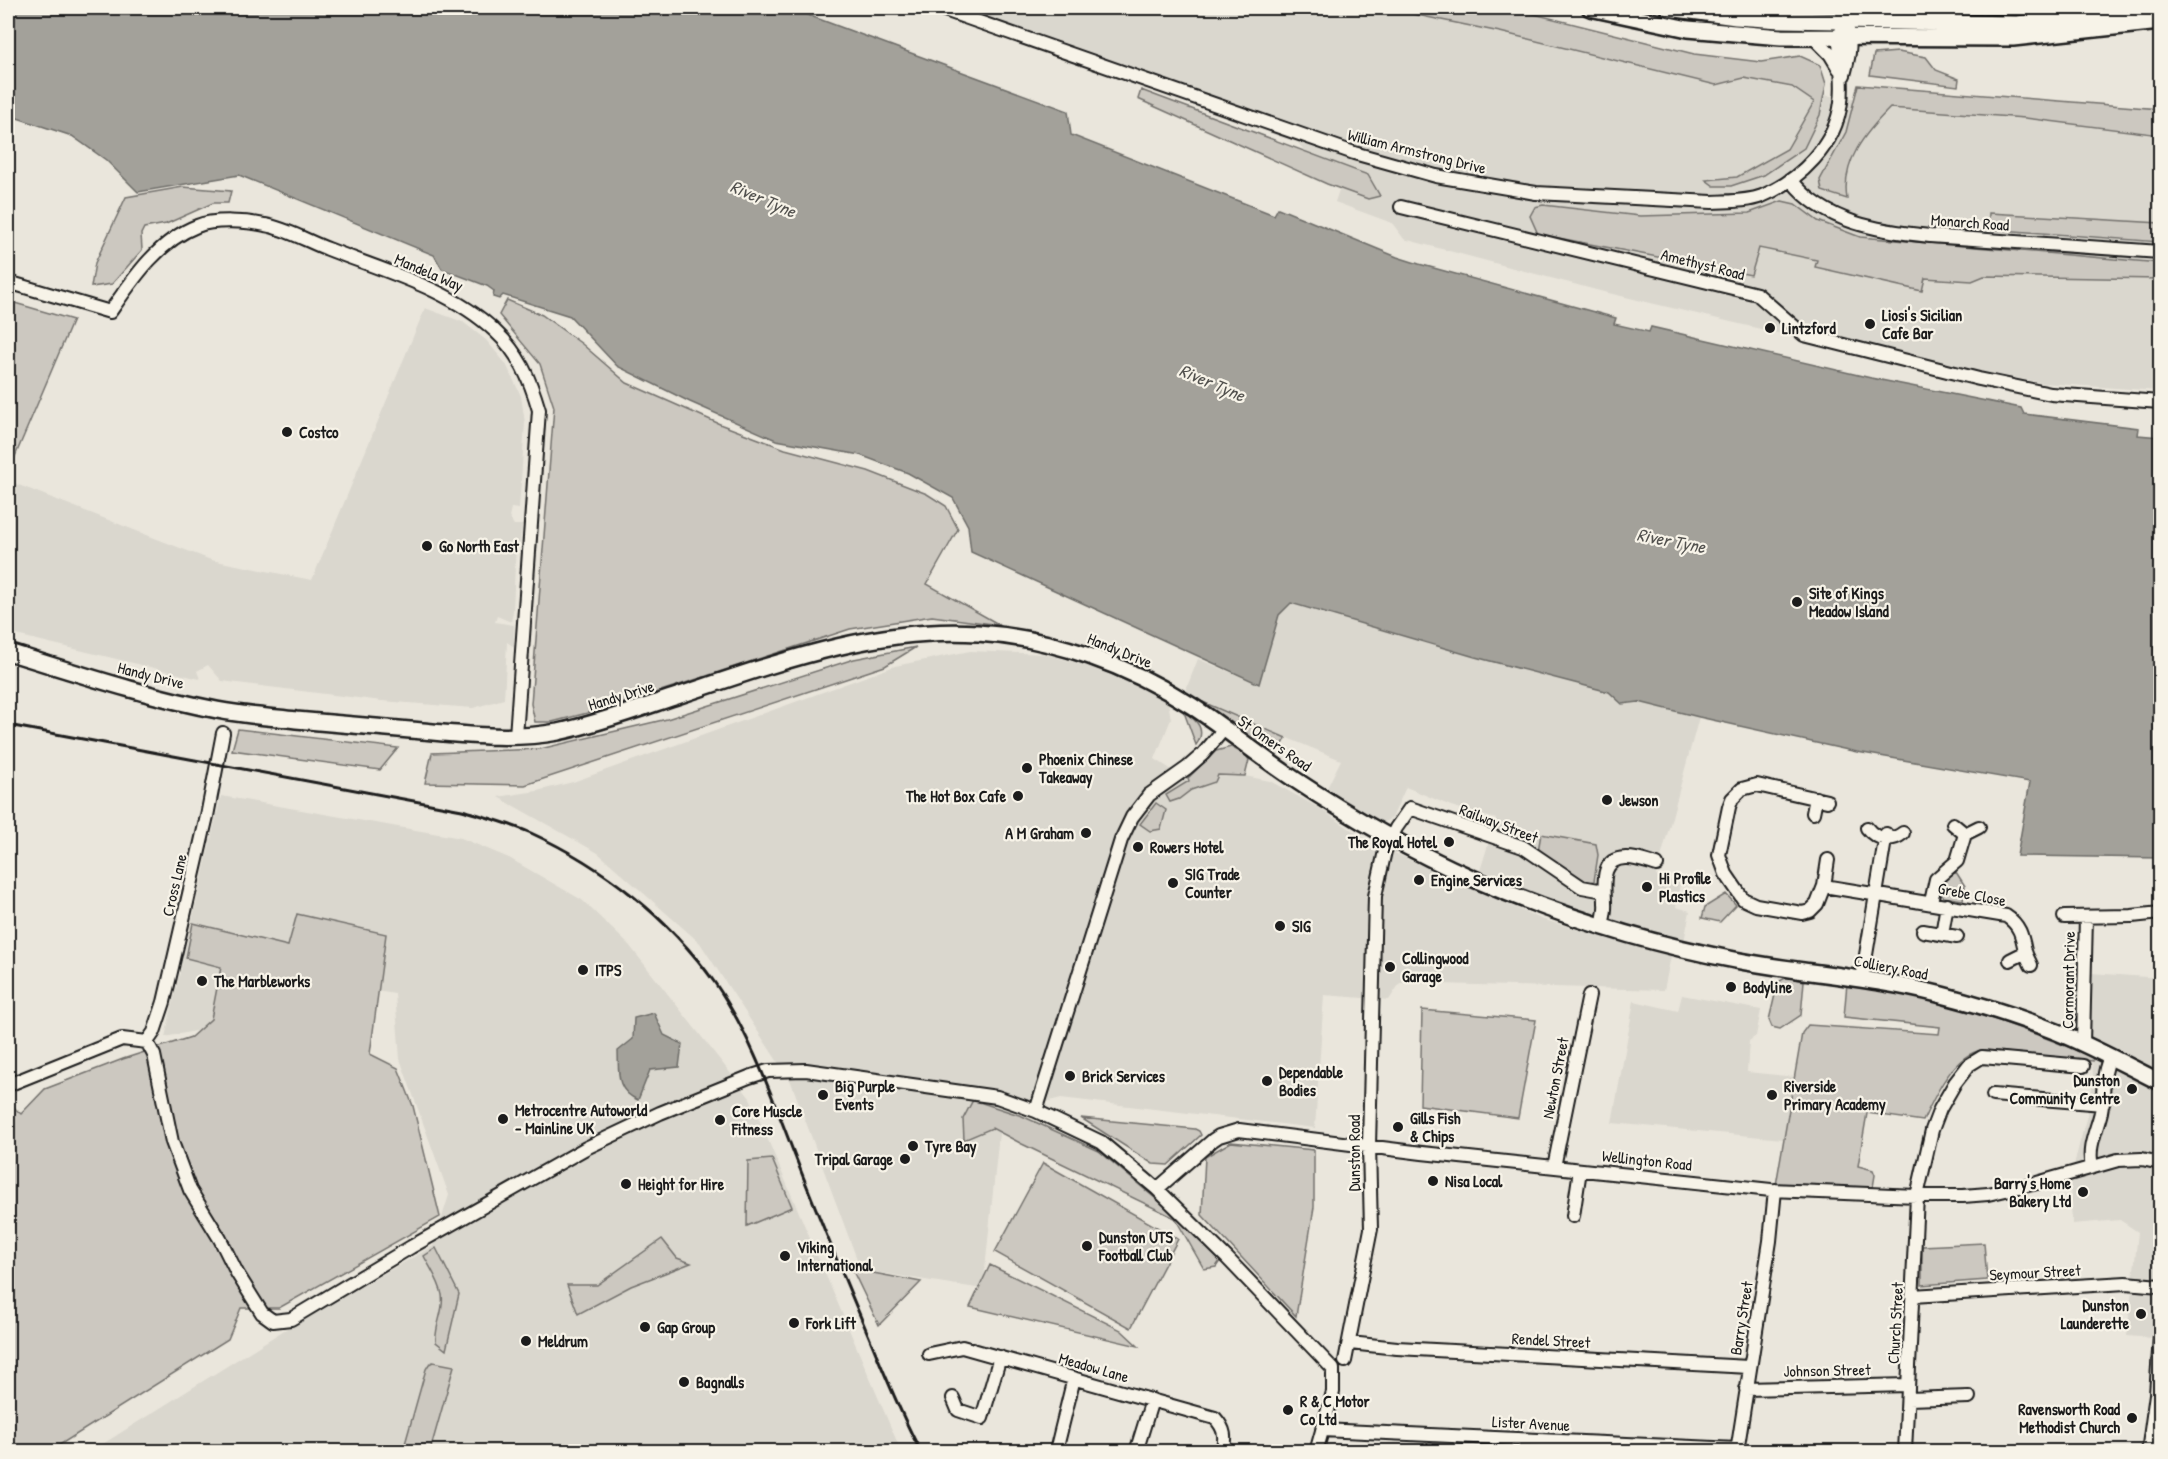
<svg xmlns="http://www.w3.org/2000/svg" width="2168" height="1459" font-family="'Patrick Hand',sans-serif">
	<rect width="100%" height="100%" fill="#eae6dc"/>
	<filter id="ink" filterUnits="userSpaceOnUse"><feTurbulence type="fractalNoise" baseFrequency=".0167" numOctaves="2"/><feDisplacementMap in="SourceGraphic" scale="12" xChannelSelector="R" yChannelSelector="G"/><feConvolveMatrix kernelMatrix="1 2 1 2 8 2 1 2 1" color-interpolation-filters="sRGB"/></filter>
	<g filter="url(#ink)">
		<!-- built -->
		<path fill="#dad7ce" d="M923 8H1407L1736 74 1813 94 2160 131V391L2042 383 1794 337 1600 291 1404 239 1392 223 1335 202 1339 190 1298 143Z
			M425 308 463 322 486 340 506 364 521 396 525 423 519 509 511 508 509 517 514 525H522L520 543 516 542 513 611 511 622 497 616 495 622 514 625V647L507 642 504 699 473 708 382 701 222 681 208 665 197 671 200 679 8 633V490L11 482 211 560 312 580Z
			M1291 603 1475 657 1609 692 1622 704 1639 702 1699 717 1656 876 1680 883 1676 907 1690 911 1683 947 1624 929 1590 915 1498 883 1479 874 1496 819 1451 806 1406 787 1392 818 1382 823 1364 814 1327 788 1341 760 1246 721 1185 692 1198 659 1259 684 1279 615Z
			M970 651 1045 654 1084 665 1136 685 1168 702 1171 719 1155 759 1189 781 1218 775 1245 776 1270 781 1319 808 1368 841 1541 919 1671 956 1664 990 1400 983 1389 1000 1324 995 1315 1128 1061 1098 1001 1114 983 1289 861 1270 791 1082 700 943 598 853 498 797 537 791 573 782 895 666Z
			M221 796 461 838 509 858 582 900 629 945 750 1098 901 1451 90 1452 286 1329 433 1246 449 1195 400 1059 395 994 363 989 215 1027 165 1037Z
			M2091 973 2160 978V1277L2152 1338 2127 1336 2138 1232 2120 1220 2072 1224 2070 1180 2091 1100 2093 1075 2089 1030Z
			M1682 995 1761 1010 1756 1036 1749 1041 1747 1072 1796 1077 1802 1033 1808 1025 1862 1027 1868 1113 1858 1166 1873 1170 1875 1175 1873 1187 1783 1139 1612 1123 1634 1001 1678 1011Z"/>
		<!-- green -->
		<path fill="#ccc8c0" stroke="#74726e" stroke-width="1.5" d="M1383 8H1510L1694 54 1761 62 1800 56 1820 65 1826 84 1820 115 1804 148 1764 175 1731 186H1714L1706 180 1737 177 1787 149 1814 102 1792 87 1744 78 1716 85 1500 32Z
			M1898 52 1926 57 1936 70 1959 79 1958 86 1870 75 1874 54Z
			M1858 85 2160 109V135L2025 118 1890 108C1865 133 1841 162 1847 199L1822 191 1820 180 1846 132Z
			M1141 90 1368 175 1380 196 1368 199 1327 184 1138 99Z
			M183 187 231 191 228 203H213L166 224 144 228 141 234 142 250 112 284 91 287 95 263 126 197Z
			M1782 201 1795 204 1818 221 1860 237 2160 263V279L1984 276 1972 281 1925 278 1922 291 1815 267 1817 260 1759 248 1751 275 1538 234 1530 216 1535 207 1543 205 1640 216 1749 213Z
			M1989 213 2160 223V242L1988 229Z
			M507 300 542 315 582 344 627 383 722 425 785 449 868 471 927 494 946 506 958 529 927 584 1000 625 932 616 850 629 615 706 552 722H535L531 704 554 407 540 364 499 315Z
			M8 301 73 320 8 473Z
			M916 647 885 666 525 785 425 783 432 753 540 749 667 719 854 659Z
			M1203 702 1286 738C1275 768 1244 736 1229 725L1227 720 1202 703Z
			M1184 712C1197 720 1207 730 1196 745Z
			M238 729 398 748 380 770 232 750Z
			M1231 747 1246 755 1249 760 1245 776 1218 775 1215 782 1191 790 1179 799 1170 802 1166 795 1189 781 1188 778 1216 751Z
			M1156 803 1166 810 1161 829 1150 831 1140 824Z
			M1541 834 1596 844 1598 855 1594 881 1587 884 1538 851Z
			M1956 872 1965 886 1963 900 1943 897 1941 893 1943 880Z
			M1726 894 1736 905 1720 922 1702 918 1705 907Z
			M297 914 386 934 370 1054 398 1068 413 1106 440 1217 279 1308H241L228 1339 50 1451 8 1452V1102L21 1114 45 1089 123 1059 191 1037 211 1019 221 967 186 958 193 923 288 946Z
			M1787 977 1804 981 1801 1015 1780 1029 1772 1027 1769 1020 1778 982Z
			M1847 983C1875 991 1905 993 1934 1001 1988 1015 2040 1035 2092 1057L2093 1061 1983 1050C1954 1053 1934 1097 1923 1121L1867 1113 1858 1166 1873 1170 1875 1175 1873 1187 1776 1185 1802 1033 1808 1025 1939 1034 1940 1027 1844 1017Z
			M1422 1010 1536 1020 1518 1118 1420 1105Z
			M973 1100 1022 1116 1099 1151 1156 1199 1178 1215 1222 1258 1216 1267 1204 1269 1175 1218 1022 1144 992 1128 964 1140 963 1119Z
			M1081 1118 1195 1129 1199 1131 1201 1135 1168 1165 1153 1164Z
			M1231 1142 1314 1150V1207L1296 1316 1202 1215 1205 1157Z
			M772 1159 792 1207 747 1226 748 1161Z
			M1043 1163 1178 1239 1131 1328 995 1252Z
			M662 1239 677 1258 691 1263 631 1286 578 1314 567 1285H597Z
			M1984 1243 1987 1280 1922 1285V1246Z
			M436 1248 459 1294 446 1350 436 1342C434 1326 445 1311 442 1295 440 1282 430 1268 424 1256Z
			M990 1265 1121 1330 1138 1346 970 1307Z
			M852 1269 921 1282 879 1325Z
			M433 1362 454 1366 430 1451H403L426 1369 429 1364Z"/>
		<!-- water -->
		<path fill="#a3a19a" stroke="#6d6c68" stroke-width="1.5" d="M8 8H789L1068 111 1071 135 1274 215 1278 208 1397 257 1419 264 1616 318 1614 324 1649 332 1651 327 1871 378 2021 408 2024 414 2139 428 2138 435 2160 437V858L2017 856 2030 782 1857 752 1699 717 1639 702 1622 704 1609 692 1475 657 1291 603 1279 615 1259 684 971 552 968 526 953 498 908 473 860 455 776 440 690 402 617 366 570 316 503 295 499 299 493 297 494 291 487 286 442 269 434 255 239 175 138 192 106 160 72 136 8 115Z
			M654 1013 664 1035 682 1044 679 1067 650 1070 638 1100C615 1090 619 1072 618 1051L633 1039 634 1018Z"/>
		<g fill="none" stroke-linecap="round" stroke-linejoin="round">
			<defs>
				<path id="minor" d="M939 8 1354 153 1436 176 1536 193 1712 202C1728 201 1746 202 1762 196 1800 180 1836 145 1841 102 1844 80 1839 58 1839 37L1842 29
					M1813 37 1830 54 1839 69
					M1844 75C1848 60 1852 45 1848 30
					M1792 181C1825 223 1879 231 1930 236L2160 252
					M1401 207 1757 294 1804 335 1979 379 2051 394 2160 402
					M8 282 110 312C133 279 158 241 197 226 214 219 246 221 265 225 285 228 309 242 328 249 384 271 451 289 495 331 519 353 530 379 539 410L516 736
					M1827 801 1757 785 1742 789 1732 799 1729 807 1719 855 1726 874 1743 899 1756 905 1802 913 1810 911 1817 904 1824 886 1828 860
					M1813 813 1816 798
					M1953 824 1965 834
					M1867 828C1876 840 1892 842 1903 833
					M1824 886 2006 916C2020 925 2022 936 2025 951 2026 956 2029 960 2031 965
					M1931 902 1936 879 1957 861 1965 834 1979 827
					M2064 917 2132 916 2160 913
					M1602 927C1603 919 1606 911 1605 903 1605 886 1599 859 1625 858 1635 857 1647 862 1657 865
					M1923 931 1957 937
					M1942 934 1947 905
					M2010 960 2020 955H2026
					M1862 979 1886 834
					M147 1042 154 1055 172 1142 190 1190 220 1239 237 1273 262 1313 273 1321 291 1319 411 1247 586 1148 660 1113 749 1077 768 1071 806 1070 997 1097 1036 1111 1101 1142 1157 1189 1227 1258 1333 1369V1392L1316 1452
					M2083 1043 2086 917
					M8 1085 122 1039 147 1042 154 1032 164 1002 207 816 223 733
					M1993 1095 2103 1104
					M1036 1111 1121 840 1132 817 1149 795 1187 768 1203 754 1224 729
					M2092 1166C2087 1147 2097 1130 2101 1112 2105 1093 2101 1073 2111 1056
					M1554 1167 1589 995
					M1157 1189 1213 1140 1219 1136 1239 1130 1422 1153 1771 1190 1917 1196H1963L1988 1194 2037 1183 2118 1160 2142 1159 2160 1163
					M1573 1216 1580 1170
					M1912 1296 2126 1283 2160 1286
					M1350 1343 1397 1348 1749 1367
					M929 1354 962 1347 1215 1418C1225 1429 1226 1437 1222 1452
					M1345 1361 1371 1229 1369 1146 1375 896 1385 851 1396 828 1410 808 1523 847 1582 887 1604 891
					M1746 1389 1908 1385
					M953 1398 958 1410 982 1418 1000 1357
					M1908 1399 1969 1397
					M1322 1430 1737 1449
					M1056 1451 1074 1378
					M1136 1452 1152 1400
					M1737 1452 1770 1241 1775 1190
					M1905 1452 1917 1196 1932 1130 1940 1109 1955 1083 1969 1065 1982 1057 2083 1066
					M2148 1452 2156 1394 2160 1337"/>
				<path id="major" d="M1590 8 1688 29 1781 37 2013 38 2160 22
					M1669 8 1736 17 1780 20 2017 24 2160 8
					M8 652C77 673 145 696 217 710 243 715 269 717 296 720 334 723 372 727 410 730 459 734 509 741 558 732 591 725 624 714 656 703 761 669 866 626 978 633 1054 638 1128 665 1192 706 1227 729 1259 756 1294 779 1351 817 1411 851 1474 879 1558 915 1645 943 1735 960 1802 973 1871 977 1938 994 1978 1004 2019 1017 2057 1032 2093 1047 2126 1065 2160 1082"/>
			</defs>
			<!-- minor casing -->
			<use href="#minor" stroke="#1c1c1c" stroke-width="16"/>
			<!-- major casing -->
			<use href="#major" stroke="#1c1c1c" stroke-width="20"/>
			<!-- minor -->
			<use href="#minor" stroke="#f7f3e8" stroke-width="12"/>
			<!-- major -->
			<use href="#major" stroke="#f7f3e8" stroke-width="15"/>
			<!-- rail -->
			<path stroke="#1c1c1c" stroke-width="3" d="M8 725 462 810C485 817 509 823 531 833 603 866 669 918 715 983 751 1035 772 1097 795 1156 818 1215 842 1273 867 1332 884 1372 900 1413 921 1452"/>
		</g>
	</g>
	<!-- markers -->
	<g fill="#1c1c1c" stroke="#f7f3e8" stroke-width="2">
		<circle cx="1870" cy="324" r="6"/>
		<circle cx="1770" cy="328" r="6"/>
		<circle cx="287" cy="432" r="6"/>
		<circle cx="427" cy="546" r="6"/>
		<circle cx="1797" cy="602" r="6"/>
		<circle cx="1027" cy="768" r="6"/>
		<circle cx="1018" cy="796" r="6"/>
		<circle cx="1607" cy="800" r="6"/>
		<circle cx="1086" cy="833" r="6"/>
		<circle cx="1449" cy="842" r="6"/>
		<circle cx="1138" cy="847" r="6"/>
		<circle cx="1419" cy="880" r="6"/>
		<circle cx="1173" cy="883" r="6"/>
		<circle cx="1647" cy="887" r="6"/>
		<circle cx="1280" cy="926" r="6"/>
		<circle cx="1390" cy="967" r="6"/>
		<circle cx="583" cy="970" r="6"/>
		<circle cx="202" cy="981" r="6"/>
		<circle cx="1731" cy="987" r="6"/>
		<circle cx="1070" cy="1076" r="6"/>
		<circle cx="1267" cy="1081" r="6"/>
		<circle cx="2132" cy="1089" r="6"/>
		<circle cx="823" cy="1095" r="6"/>
		<circle cx="1772" cy="1095" r="6"/>
		<circle cx="503" cy="1119" r="6"/>
		<circle cx="720" cy="1120" r="6"/>
		<circle cx="1398" cy="1127" r="6"/>
		<circle cx="913" cy="1146" r="6"/>
		<circle cx="905" cy="1159" r="6"/>
		<circle cx="1433" cy="1181" r="6"/>
		<circle cx="626" cy="1184" r="6"/>
		<circle cx="2083" cy="1192" r="6"/>
		<circle cx="1087" cy="1246" r="6"/>
		<circle cx="785" cy="1256" r="6"/>
		<circle cx="2141" cy="1314" r="6"/>
		<circle cx="794" cy="1323" r="6"/>
		<circle cx="645" cy="1327" r="6"/>
		<circle cx="526" cy="1341" r="6"/>
		<circle cx="684" cy="1382" r="6"/>
		<circle cx="1288" cy="1410" r="6"/>
		<circle cx="2132" cy="1418" r="6"/>
	</g>
	<g text-anchor="middle" stroke-width="4.5" stroke-linejoin="round" paint-order="stroke">
		<!-- street labels -->
		<g font-size="16" fill="#1c1c1c" stroke="#f7f3e8">
			<text transform="translate(1417 151) rotate(14)" y="6">William Armstrong Drive</text>
			<text transform="translate(1970 222) rotate(4)" y="6">Monarch Road</text>
			<text transform="translate(1703 264) rotate(14)" y="6">Amethyst Road</text>
			<text transform="translate(429 272) rotate(23)" y="6">Mandela Way</text>
			<text transform="translate(1120 650) rotate(22)" y="6">Handy Drive</text>
			<text transform="translate(151 675) rotate(14)" y="6">Handy Drive</text>
			<text transform="translate(621 695) rotate(-17)" y="6">Handy Drive</text>
			<text transform="translate(1275 743) rotate(35)" y="6">St Omers Road</text>
			<text transform="translate(1499 823) rotate(21)" y="6">Railway Street</text>
			<text transform="translate(174 885) rotate(-77)" y="6">Cross Lane</text>
			<text transform="translate(1972 894) rotate(11)" y="6">Grebe Close</text>
			<text transform="translate(1891 967) rotate(11)" y="6">Colliery Road</text>
			<text transform="translate(2068 980) rotate(-89)" y="6">Cormorant Drive</text>
			<text transform="translate(1555 1078) rotate(-79)" y="6">Newton Street</text>
			<text transform="translate(1354 1153) rotate(-90)" y="6">Dunston Road</text>
			<text transform="translate(1647 1160) rotate(6)" y="6">Wellington Road</text>
			<text transform="translate(2035 1272) rotate(-3)" y="6">Seymour Street</text>
			<text transform="translate(1741 1318) rotate(-81)" y="6">Barry Street</text>
			<text transform="translate(1895 1323) rotate(-87)" y="6">Church Street</text>
			<text transform="translate(1551 1340) rotate(3)" y="6">Rendel Street</text>
			<text transform="translate(1094 1367) rotate(16)" y="6">Meadow Lane</text>
			<text transform="translate(1827 1370) rotate(-1)" y="6">Johnson Street</text>
			<text transform="translate(1531 1423) rotate(3)" y="6">Lister Avenue</text>
		</g>
		<!-- poi labels -->
		<g font-size="16" font-weight="bold" fill="#1c1c1c" stroke="#f7f3e8" text-anchor="start">
			<text x="1882" y="321">Liosi's Sicilian<tspan x="1882" dy="18">Cafe Bar</tspan></text>
			<text x="1782" y="334">Lintzford</text>
			<text x="299" y="438">Costco</text>
			<text x="439" y="552">Go North East</text>
			<text x="1809" y="599">Site of Kings<tspan x="1809" dy="18">Meadow Island</tspan></text>
			<text x="1039" y="765">Phoenix Chinese<tspan x="1039" dy="18">Takeaway</tspan></text>
			<text x="1006" y="802" text-anchor="end">The Hot Box Cafe</text>
			<text x="1619" y="806">Jewson</text>
			<text x="1074" y="839" text-anchor="end">A M Graham</text>
			<text x="1437" y="848" text-anchor="end">The Royal Hotel</text>
			<text x="1150" y="853">Rowers Hotel</text>
			<text x="1185" y="880">SIG Trade<tspan x="1185" dy="18">Counter</tspan></text>
			<text x="1659" y="884">Hi Profile<tspan x="1659" dy="18">Plastics</tspan></text>
			<text x="1431" y="886">Engine Services</text>
			<text x="1292" y="932">SIG</text>
			<text x="1402" y="964">Collingwood<tspan x="1402" dy="18">Garage</tspan></text>
			<text x="595" y="976">ITPS</text>
			<text x="214" y="987">The Marbleworks</text>
			<text x="1743" y="993">Bodyline</text>
			<text x="1279" y="1078">Dependable<tspan x="1279" dy="18">Bodies</tspan></text>
			<text x="1082" y="1082">Brick Services</text>
			<text x="2120" y="1086" text-anchor="end">Dunston<tspan x="2120" dy="18">Community Centre</tspan></text>
			<text x="835" y="1092">Big Purple<tspan x="835" dy="18">Events</tspan></text>
			<text x="1784" y="1092">Riverside<tspan x="1784" dy="18">Primary Academy</tspan></text>
			<text x="515" y="1116">Metrocentre Autoworld<tspan x="515" dy="18">- Mainline UK</tspan></text>
			<text x="732" y="1117">Core Muscle<tspan x="732" dy="18">Fitness</tspan></text>
			<text x="1410" y="1124">Gills Fish<tspan x="1410" dy="18">&amp; Chips</tspan></text>
			<text x="925" y="1152">Tyre Bay</text>
			<text x="893" y="1165" text-anchor="end">Tripal Garage</text>
			<text x="1445" y="1187">Nisa Local</text>
			<text x="2071" y="1189" text-anchor="end">Barry's Home<tspan x="2071" dy="18">Bakery Ltd</tspan></text>
			<text x="638" y="1190">Height for Hire</text>
			<text x="1099" y="1243">Dunston UTS<tspan x="1099" dy="18">Football Club</tspan></text>
			<text x="797" y="1253">Viking<tspan x="797" dy="18">International</tspan></text>
			<text x="2129" y="1311" text-anchor="end">Dunston<tspan x="2129" dy="18">Launderette</tspan></text>
			<text x="806" y="1329">Fork Lift</text>
			<text x="657" y="1333">Gap Group</text>
			<text x="538" y="1347">Meldrum</text>
			<text x="696" y="1388">Bagnalls</text>
			<text x="1300" y="1407">R &amp; C Motor<tspan x="1300" dy="18">Co Ltd</tspan></text>
			<text x="2120" y="1415" text-anchor="end">Ravensworth Road<tspan x="2120" dy="18">Methodist Church</tspan></text>
		</g>
		<!-- water labels -->
		<g font-size="18" font-style="italic" fill="#52514e" stroke="#f7f3e8">
			<text transform="translate(763 199) rotate(23)" y="6">River Tyne</text>
			<text transform="translate(1212 383) rotate(23)" y="6">River Tyne</text>
			<text transform="translate(1671 541) rotate(11)" y="6">River Tyne</text>
		</g>
	</g>
	<!-- margin -->
	<rect width="2168" height="1459" fill="none" stroke="#f7f3e8" stroke-width="30"/>
	<rect x="15" y="15" width="2138" height="1429" fill="none" stroke="#1c1c1c" stroke-width="2" filter="url(#ink)"/>
</svg>
